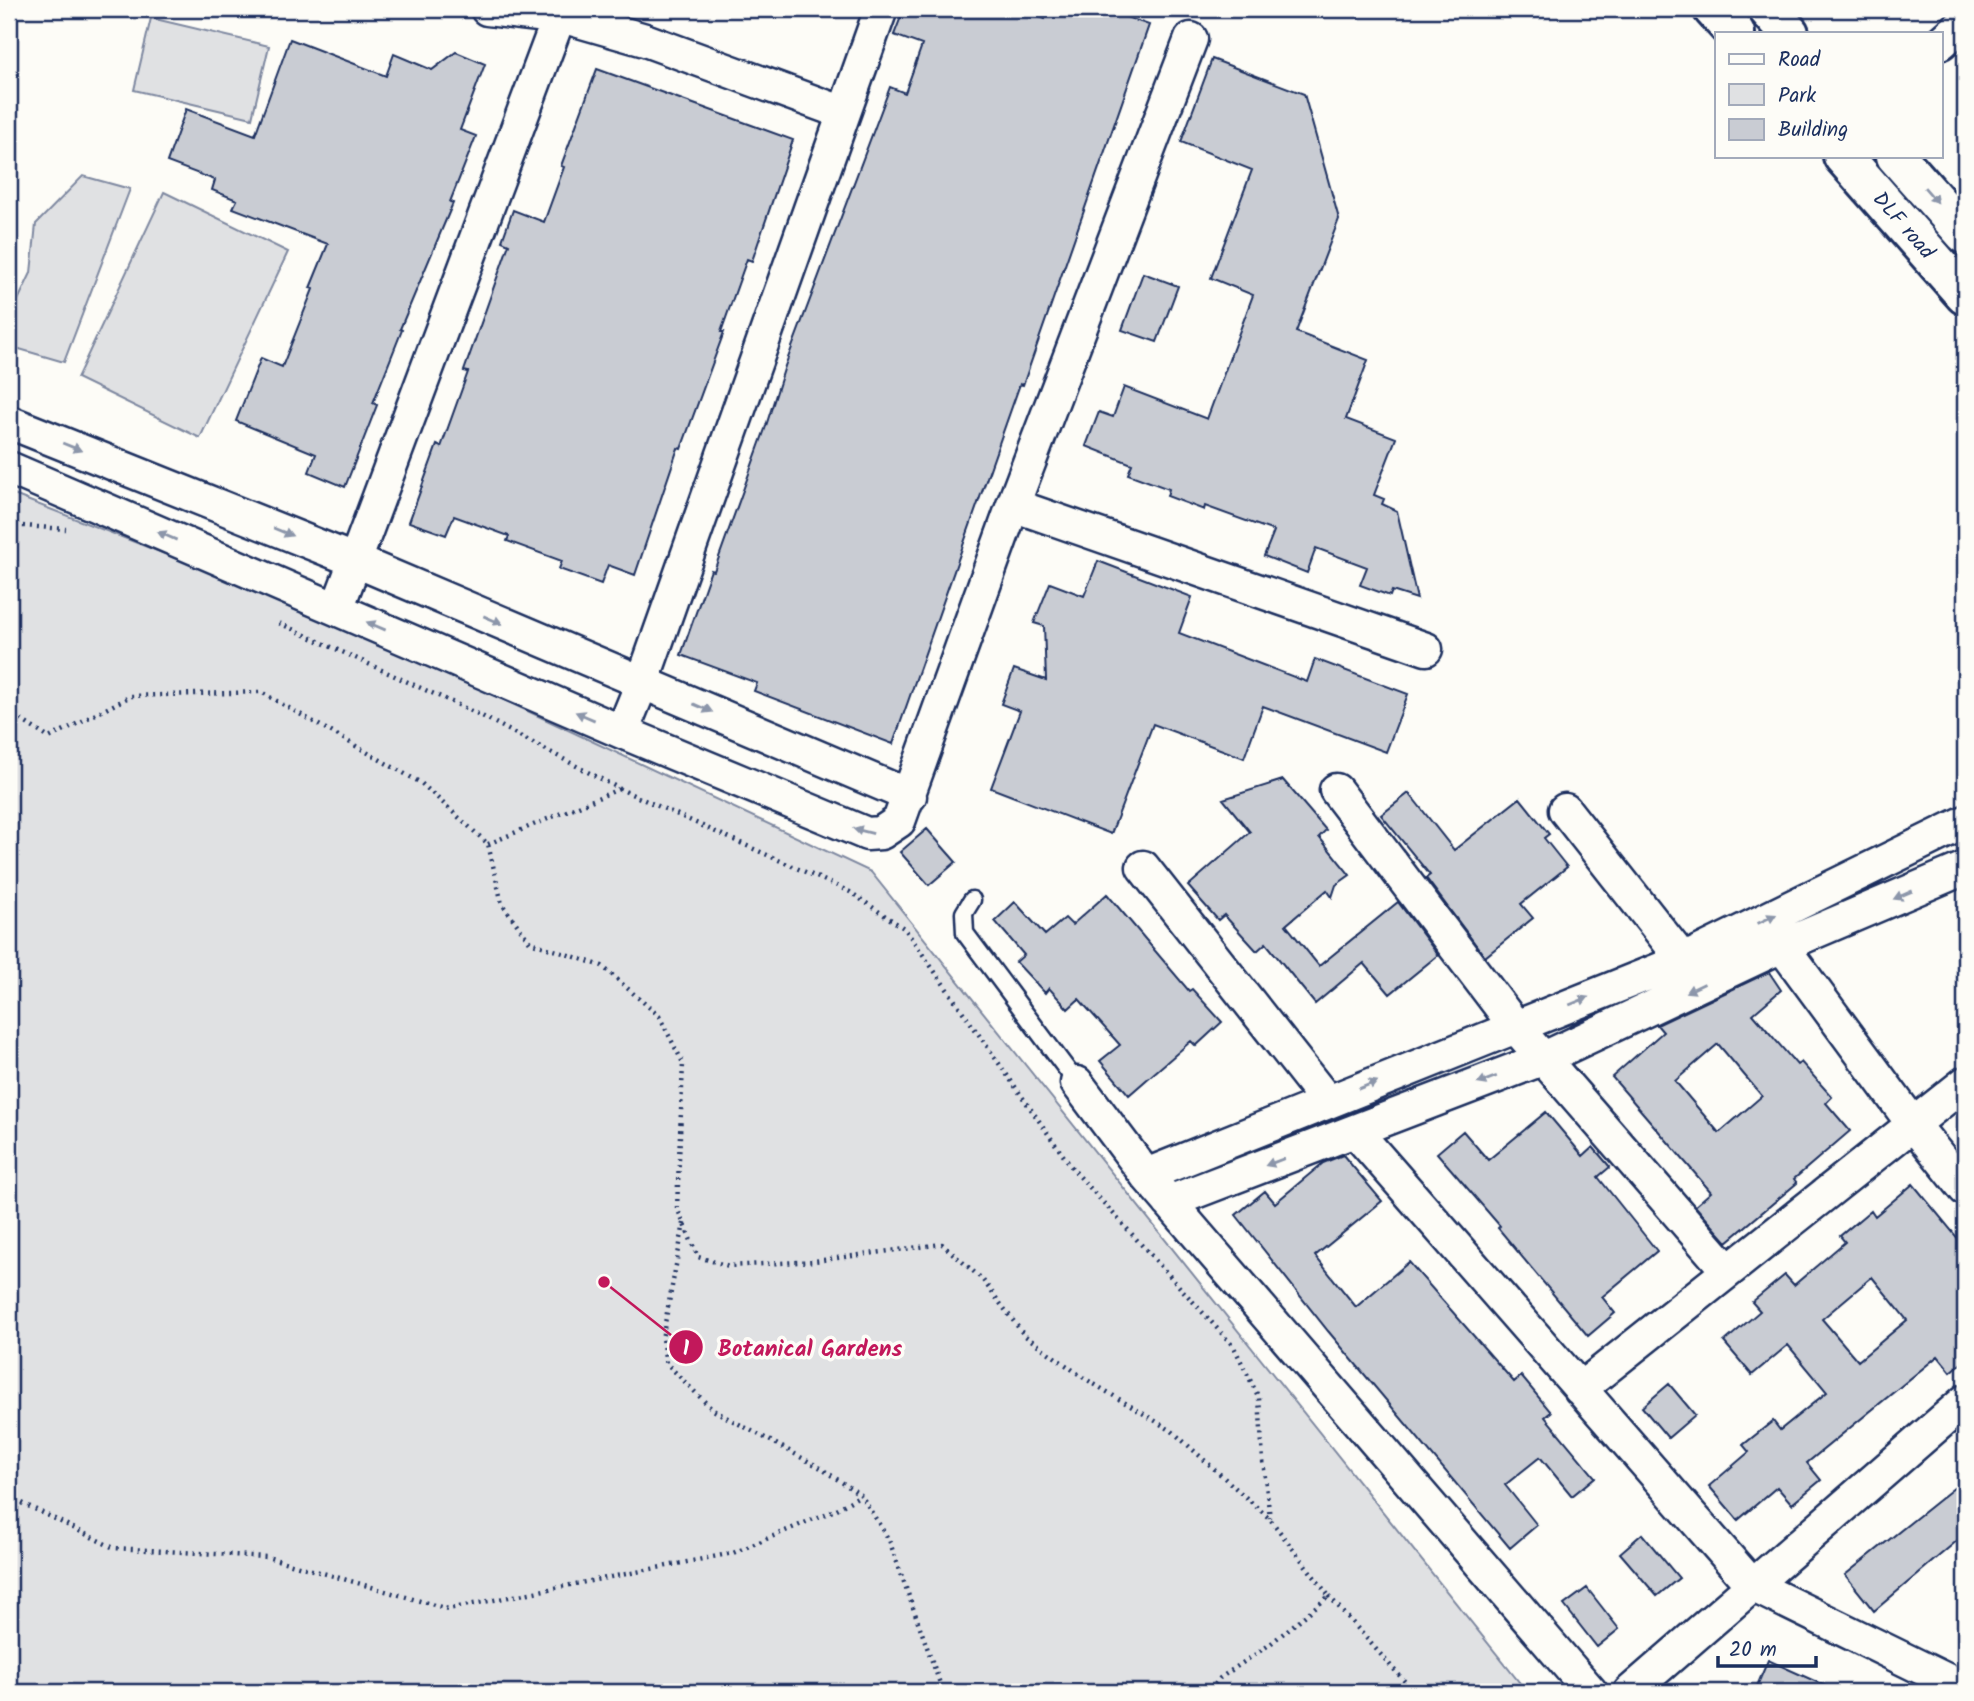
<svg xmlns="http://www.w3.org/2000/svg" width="1974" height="1701" font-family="Kalam,sans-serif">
	<rect width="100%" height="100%" fill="#fdfcf7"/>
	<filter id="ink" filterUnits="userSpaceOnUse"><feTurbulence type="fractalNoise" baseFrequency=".0143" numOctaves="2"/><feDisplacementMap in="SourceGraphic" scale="14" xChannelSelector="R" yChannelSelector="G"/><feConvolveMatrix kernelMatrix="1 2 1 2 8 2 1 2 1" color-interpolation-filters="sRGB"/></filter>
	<g filter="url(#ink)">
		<!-- green -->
		<path fill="#e0e1e3" stroke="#7e88a0" stroke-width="2" d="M151 18 269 46 252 118 134 90Z
			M83 176 130 189 64 362 9 346V319L31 273 36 224Z
			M164 192 288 252 200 438 77 378Z
			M9 493 329 618 871 872 1527 1692H9Z"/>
		<!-- building -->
		<path fill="#c9ccd3" stroke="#1b2f5e" stroke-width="2" fill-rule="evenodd" d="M904 9H1018L1045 19 1049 9H1104L1149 25 1023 385 1020 384 893 744 754 691 757 683 681 655 711 570 714 571 765 429 785 366 890 87 905 93 922 45 894 35Z
			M290 39 386 76 394 54 432 70 456 52 485 64 460 130 476 136 450 202 453 203 400 329 402 330 373 403 377 405 345 487 309 472 316 454 236 421 261 358 282 367 313 289 310 288 328 244 233 208 237 200 212 190 215 180 167 162 186 109 255 135Z
			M1212 59 1304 94 1339 219 1296 332 1368 360 1346 419 1396 438 1374 495 1384 499 1382 504 1397 511 1417 599 1392 591 1390 596 1360 585 1367 567 1316 548 1307 573 1264 556 1274 531 1205 506 1204 510 1167 496 1169 489 1128 474 1132 464 1086 446 1099 412 1113 417 1124 387 1207 419 1253 295 1211 278 1252 170 1181 142Z
			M597 69 793 140 752 261 747 259 721 332H724L681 449 678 448 635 575 608 565 601 584 559 569 562 561 507 541 509 536 454 516 446 535 409 522 437 445 441 447 468 372 464 371 509 244 502 241 513 210 544 222 564 167 561 166Z
			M1143 273 1178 286 1157 342 1122 330Z
			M1098 561 1192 597 1179 633 1307 682 1315 659 1408 694 1386 752 1263 706 1244 758 1153 724 1111 834 991 788 1020 711 1001 704 1014 669 1046 680 1044 626 1034 623 1050 583 1084 596Z
			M1283 780 1326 830 1319 837 1350 875 1336 885 1332 897 1327 890 1286 925 1319 966 1398 902 1438 955 1390 994 1364 963 1315 1004 1266 943 1257 951 1224 915 1218 920 1188 886 1250 832 1223 799Z
			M1409 793 1454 850 1520 798 1549 834 1544 838 1567 867 1521 904 1533 918 1485 957 1426 878 1430 875 1381 815Z
			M927 829 956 862 929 885 900 852Z
			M1107 894 1189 991 1192 989 1222 1022 1196 1046 1191 1041 1129 1095 1100 1061 1120 1045 1079 999 1068 1009 1049 988 1045 993 1016 962 1024 955 995 921 1015 902 1045 935 1065 918 1072 925Z
			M1769 972 1781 990 1753 1014 1797 1065 1801 1062 1832 1097 1826 1103 1850 1131 1794 1179 1797 1183 1727 1242 1695 1206 1711 1192 1612 1077 1663 1032 1657 1025ZM1718 1044 1762 1096 1719 1133 1675 1081Z
			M1546 1112 1583 1156 1593 1147 1610 1167 1598 1177 1657 1251 1602 1297 1615 1313 1588 1336 1498 1228 1500 1226 1437 1153 1463 1131 1488 1160Z
			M1343 1155 1382 1201 1315 1256 1356 1307 1409 1262 1514 1382 1521 1376 1551 1412 1545 1417 1595 1477 1572 1496 1540 1457 1505 1485 1537 1525 1510 1548 1328 1331 1236 1215 1265 1191 1275 1203 1323 1163Z
			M1913 1184 1965 1247V1360L1951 1372 1938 1356 1807 1463 1821 1480 1792 1504 1777 1487 1738 1520 1709 1486 1749 1452 1743 1445 1773 1421 1780 1430 1827 1392 1788 1345 1752 1375 1724 1342 1760 1311 1752 1302 1785 1275 1794 1285 1845 1242 1840 1236 1871 1210 1875 1216ZM1872 1277 1907 1320 1858 1361 1822 1319Z
			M1669 1384 1695 1415 1668 1438 1642 1407Z
			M1965 1479V1534L1874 1611 1845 1575Z
			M1642 1534 1679 1578 1657 1596 1620 1553Z
			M1587 1588 1619 1629 1597 1647 1564 1605Z
			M1768 1660 1839 1692H1771L1757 1686Z"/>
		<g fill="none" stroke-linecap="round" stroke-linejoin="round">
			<defs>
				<path id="lane" d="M972 900 964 913 965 933 1077 1083"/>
				<path id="street" d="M487 9 572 19 645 40 844 113 642 683 622 732
					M1191 39 1013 505 1426 649
					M1941 43 1965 22
					M844 113 881 9
					M9 422 356 561 910 796
					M9 468 622 732 867 834 881 833 899 821 1013 505
					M337 609 559 17
					M1336 790 1515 1026 1728 1271
					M1565 810 1683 960
					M1143 867 1327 1101
					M1782 946 1913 1124 1965 1189
					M1077 1083 1146 1175 1591 1692
					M1355 1131 1752 1585 1965 1689
					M1146 1175 1683 960 1965 822
					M1169 1202 1542 1059 1782 946 1965 868
					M1580 1389 1965 1083
					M1630 1692 1965 1401"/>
				<path id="secondary" d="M1713 9 1735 33
					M1768 9 1789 33
					M1843 156 1965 295
					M1896 156 1965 234"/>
			</defs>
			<!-- lane casing -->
			<use href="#lane" stroke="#1b2f5e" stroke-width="21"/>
			<!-- street casing -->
			<use href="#street" stroke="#1b2f5e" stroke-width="37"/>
			<!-- secondary casing -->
			<use href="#secondary" stroke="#1b2f5e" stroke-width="44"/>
			<!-- path -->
			<path stroke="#1b2f5e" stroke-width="4.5" stroke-dasharray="2 5" stroke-linecap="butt" d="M9 525 66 529
				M279 623 480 715 620 789 850 892 905 929 1072 1168 1234 1347 1259 1398 1263 1461 1270 1518
				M9 712 49 738 131 696 261 692 421 783 488 844 502 904 530 942 602 966 659 1016 683 1063 677 1208 698 1257 729 1266 815 1261 942 1244 982 1279 1024 1335 1084 1378 1172 1431 1270 1519 1329 1596 1269 1645 1220 1678 1209 1692
				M488 844 619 789
				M684 1223 662 1339 666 1363 713 1410 819 1467 861 1495 889 1540 943 1692
				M9 1501 16 1500 114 1548 267 1557 448 1609 733 1553 835 1510 861 1495
				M1329 1596 1414 1692"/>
			<!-- lane -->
			<use href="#lane" stroke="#fdfcf7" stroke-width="16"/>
			<!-- street -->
			<use href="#street" stroke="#fdfcf7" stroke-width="32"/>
			<!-- secondary -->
			<use href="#secondary" stroke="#fdfcf7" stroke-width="38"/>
		</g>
		<!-- one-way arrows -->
		<defs><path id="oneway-solid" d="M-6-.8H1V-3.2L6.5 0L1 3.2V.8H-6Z" transform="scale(1.75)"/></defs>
		<g fill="#8c96aa">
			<use href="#oneway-solid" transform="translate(1931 195) rotate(49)"/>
			<use href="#oneway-solid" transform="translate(72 447) rotate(22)"/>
			<use href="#oneway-solid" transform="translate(283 532) rotate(22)"/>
			<use href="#oneway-solid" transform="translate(167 536) rotate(-157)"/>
			<use href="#oneway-solid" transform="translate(493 620) rotate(23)"/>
			<use href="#oneway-solid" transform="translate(376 626) rotate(-157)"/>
			<use href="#oneway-solid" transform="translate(703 708) rotate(23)"/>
			<use href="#oneway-solid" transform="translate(585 716) rotate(-157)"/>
			<use href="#oneway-solid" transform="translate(863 831) rotate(-166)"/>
			<use href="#oneway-solid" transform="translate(1903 895) rotate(157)"/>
			<use href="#oneway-solid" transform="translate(1767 919) rotate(-26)"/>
			<use href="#oneway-solid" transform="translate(1695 988) rotate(155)"/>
			<use href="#oneway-solid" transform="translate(1579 1001) rotate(-22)"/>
			<use href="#oneway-solid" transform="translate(1487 1080) rotate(159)"/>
			<use href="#oneway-solid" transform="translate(1368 1085) rotate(-22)"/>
			<use href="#oneway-solid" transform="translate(1275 1162) rotate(159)"/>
		</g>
	</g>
	<g text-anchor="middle" stroke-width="7" stroke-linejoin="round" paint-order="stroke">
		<!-- street labels -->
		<g font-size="21" fill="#1b2f5e" stroke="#fdfcf7">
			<text transform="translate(1904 225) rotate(49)" y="7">DLF road</text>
		</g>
	</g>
	<!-- callouts -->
	<path fill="none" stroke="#c2185b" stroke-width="2.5" d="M604 1282L686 1347"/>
	<g fill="#c2185b" stroke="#fdfcf7" stroke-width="2.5">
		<circle cx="604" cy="1282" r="7"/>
		<circle cx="686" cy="1347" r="18"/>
	</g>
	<g font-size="21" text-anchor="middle" font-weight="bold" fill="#fff">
		<text x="686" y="1355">1</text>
	</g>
	<g font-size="23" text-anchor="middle" font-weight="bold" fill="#c2185b" stroke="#fdfcf7" stroke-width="7" stroke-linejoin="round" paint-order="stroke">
		<text x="810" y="1356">Botanical Gardens</text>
	</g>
	<!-- margin -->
	<rect width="1974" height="1701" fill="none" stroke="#fdfcf7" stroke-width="35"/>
	<rect x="18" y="18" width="1939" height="1666" fill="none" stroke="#1b2f5e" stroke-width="2.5" filter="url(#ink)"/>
	<!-- legend -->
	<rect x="1715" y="32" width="228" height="126" fill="#fdfcf7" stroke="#a3aaba" stroke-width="2"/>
	<rect x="1729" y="54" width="35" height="10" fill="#fdfcf7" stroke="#a3aaba" stroke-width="2"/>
	<text x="1778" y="66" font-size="21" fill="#1b2f5e">Road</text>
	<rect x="1729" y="84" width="35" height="21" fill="#e0e1e3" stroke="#a3aaba" stroke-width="2"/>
	<text x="1778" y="102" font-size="21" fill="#1b2f5e">Park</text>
	<rect x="1729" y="119" width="35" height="21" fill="#c9ccd3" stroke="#a3aaba" stroke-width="2"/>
	<text x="1778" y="136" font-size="21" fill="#1b2f5e">Building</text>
	<!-- scale -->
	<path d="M1718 1656v10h98v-10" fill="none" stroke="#1b2f5e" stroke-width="3.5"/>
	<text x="1729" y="1656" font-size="21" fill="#1b2f5e" stroke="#fdfcf7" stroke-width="5" paint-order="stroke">20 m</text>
</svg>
